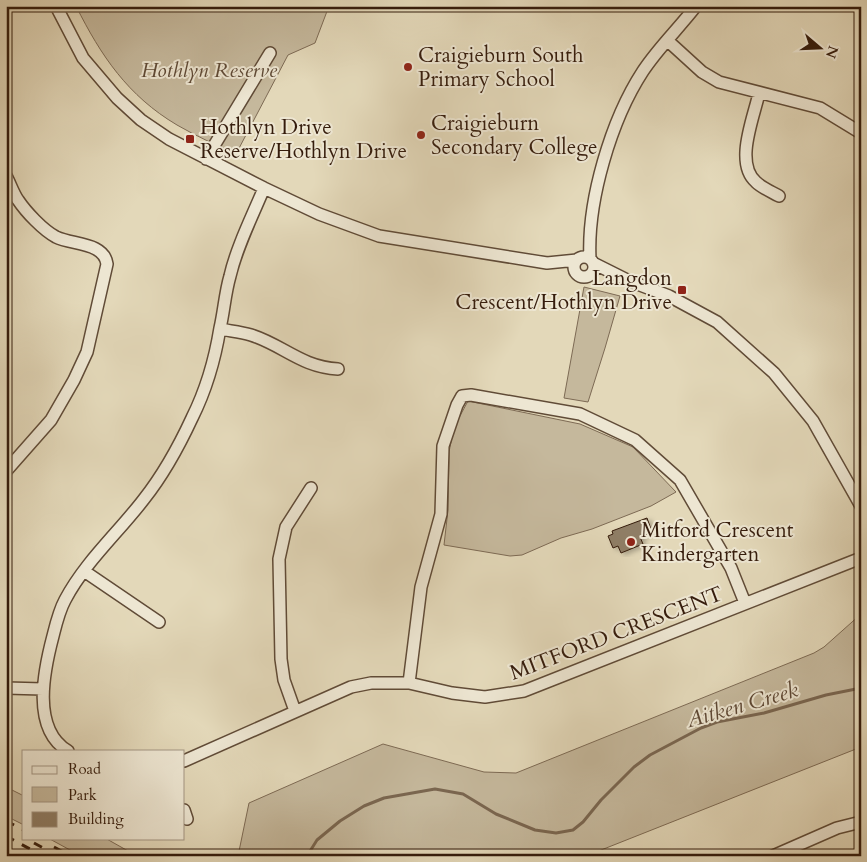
<svg xmlns="http://www.w3.org/2000/svg" width="867" height="862" font-family="Cardo,serif">
	<defs>
		<filter id="shadow"><feDropShadow dx="3.5" dy="2" stdDeviation="2.5" flood-color="#0004"/></filter>
	</defs>
	<rect width="100%" height="100%" fill="#e3d8b9"/>
	<filter id="stains"><feTurbulence type="fractalNoise" baseFrequency=".004" numOctaves="4"/><feColorMatrix values="0 0 0 0 .2 0 0 0 0 .09 0 0 0 0 .02 0 0 0 .5 -.17"/></filter>
	<radialGradient id="worn" r=".72"><stop offset=".6" stop-color="#630" stop-opacity="0"/><stop offset="1" stop-color="#630" stop-opacity=".3"/></radialGradient>
	<!-- green -->
	<path fill="#c5b89c" stroke="#7d6a54" d="M76 6H329L315 43 288 55 236 154C216 145 196 136 177 125 128 96 101 56 76 6Z
		M584 287 620 296 605 348 588 402 564 398Z
		M468 401 580 424 633 447 676 492 651 506 592 529 561 538 522 555 510 556 444 545 448 510 449 452 454 427Z
		M861 614V747L586 856H238L249 803 383 744 484 772 516 773 814 653 824 647Z
		M6 787 24 796V825L6 816Z
		M48 838H105L137 856H81Z"/>
	<g fill="none" stroke-linecap="round" stroke-linejoin="round">
		<!-- stream -->
		<path stroke="#7a6650" stroke-width="3" d="M307 856 317 840 340 821 364 806 384 798 435 789 463 794 496 814 535 830 556 833 573 830 583 822 601 800 634 767 650 755 701 728 717 722 764 713 826 695 861 688"/>
	</g>
	<!-- building -->
	<path fill="#8f7e66" stroke="#351c0c" filter="url(#shadow)" d="M647 518 652 532 640 537 643 544 621 553 618 546 613 548 608 536 613 534 612 531Z"/>
	<g fill="none" stroke-linecap="round" stroke-linejoin="round">
		<defs>
			<path id="minor" d="M56 6 83 58 117 98 141 120 169 139 264 188 319 214 379 236 547 263 577 260
				M668 41 702 72 719 82 820 108 861 133
				M759 93C754 117 734 163 756 182 762 188 772 192 779 196
				M206 159 270 53
				M6 176C10 183 13 193 18 200 26 212 43 230 56 237 72 245 104 242 107 264L87 352 74 380 51 420 6 471
				M574 267a10 10 0 1 1 20 0a10 10 0 1 1-20 0Z
				M590 259C587 201 611 120 643 71 658 48 679 28 696 6
				M593 263 627 280 669 296 717 322 774 373 813 421 861 506
				M220 329C230 331 241 332 251 335 283 345 301 367 338 369
				M84 571 159 622
				M409 683 421 587 441 514 443 446 457 405 462 396 471 395 580 414 635 440 680 480 731 568 745 603
				M6 688 43 689
				M295 711 284 680 281 659 279 559 286 527 311 488
				M68 751C31 729 44 670 53 636 56 624 59 611 65 600 85 562 118 533 144 499 163 475 179 446 192 418 206 390 215 359 220 328 224 311 225 293 230 276 237 246 252 217 264 188
				M184 761 351 687 371 683H409L452 693 485 697 524 691 861 558
				M184 810 187 819
				M773 856 837 828 861 822"/>
		</defs>
		<!-- minor casing -->
		<use href="#minor" stroke="#604b37" stroke-width="14"/>
		<!-- minor -->
		<use href="#minor" stroke="#ede6d2" stroke-width="11"/>
		<!-- rail -->
		<path stroke="#351c0c" stroke-width="3" stroke-dasharray="9 9" stroke-linecap="butt" d="M6 821 24 830
			M6 836 43 856
			M34 843 58 856
			M54 847 71 856"/>
	</g>
	<!-- markers -->
	<g fill="#8f2418" stroke="#ede6d2" stroke-width="2">
		<circle cx="408" cy="67" r="5"/>
		<circle cx="421" cy="135" r="5"/>
		<rect x="185" y="134" width="10" height="10" rx="2.5"/>
		<rect x="677" y="285" width="10" height="10" rx="2.5"/>
		<circle cx="631" cy="542" r="5"/>
	</g>
	<g text-anchor="middle" stroke-width="4" stroke-linejoin="round" paint-order="stroke">
		<!-- poi labels -->
		<g font-size="21" fill="#351c0c" stroke="#ede6d2" text-anchor="start">
			<text x="418" y="62">Craigieburn South<tspan x="418" dy="24">Primary School</tspan></text>
			<text x="431" y="130">Craigieburn<tspan x="431" dy="24">Secondary College</tspan></text>
			<text x="200" y="134">Hothlyn Drive<tspan x="200" dy="24">Reserve/Hothlyn Drive</tspan></text>
			<text x="672" y="285" text-anchor="end">Langdon<tspan x="672" dy="24">Crescent/Hothlyn Drive</tspan></text>
			<text x="641" y="537">Mitford Crescent<tspan x="641" dy="24">Kindergarten</tspan></text>
		</g>
		<!-- park labels -->
		<g font-size="21" font-style="italic" fill="#604b37" stroke="#ede6d2">
			<text x="209" y="77">Hothlyn Reserve</text>
		</g>
		<!-- street labels -->
		<g font-size="21" fill="#351c0c" stroke="#ede6d2">
			<text transform="translate(616 633) rotate(-21)" y="7">MITFORD CRESCENT</text>
		</g>
		<!-- water labels -->
		<g font-size="22" font-style="italic" fill="#5d4734" stroke="#ede6d2">
			<text transform="translate(742 704) rotate(-16)" y="8">Aitken Creek</text>
		</g>
	</g>
	<!-- margin -->
	<rect width="867" height="862" fill="none" stroke="#e3d8b9" stroke-width="25"/>
	<rect x="8" y="8" width="852" height="847" fill="none" stroke="#351c0c" stroke-width="2.5"/>
	<rect x="12" y="12" width="842" height="837" fill="none" stroke="#351c0c"/>
	<!-- legend -->
	<rect x="22" y="750" width="162" height="90" fill="#ede6d2" stroke="#a39583"/>
	<rect x="32" y="766" width="25" height="8" fill="#ede6d2" stroke="#a39583"/>
	<text x="68" y="774" font-size="15" fill="#351c0c">Road</text>
	<rect x="32" y="787" width="25" height="15" fill="#c5b89c" stroke="#a39583"/>
	<text x="68" y="800" font-size="15" fill="#351c0c">Park</text>
	<rect x="32" y="812" width="25" height="15" fill="#8f7e66" stroke="#a39583"/>
	<text x="68" y="824" font-size="15" fill="#351c0c">Building</text>
	<!-- north arrow -->
	<g transform="translate(820 48) rotate(109)" stroke="#ede6d2" stroke-width="4" paint-order="stroke">
	<path d="M0-4L9 19L0 12L-9 19Z" fill="#351c0c"/>
	<text y="-8" font-size="14" font-weight="bold" text-anchor="middle" fill="#351c0c">N</text>
	</g>
	<rect width="100%" height="100%" filter="url(#stains)"/>
	<rect width="100%" height="100%" fill="url(#worn)"/>
</svg>
